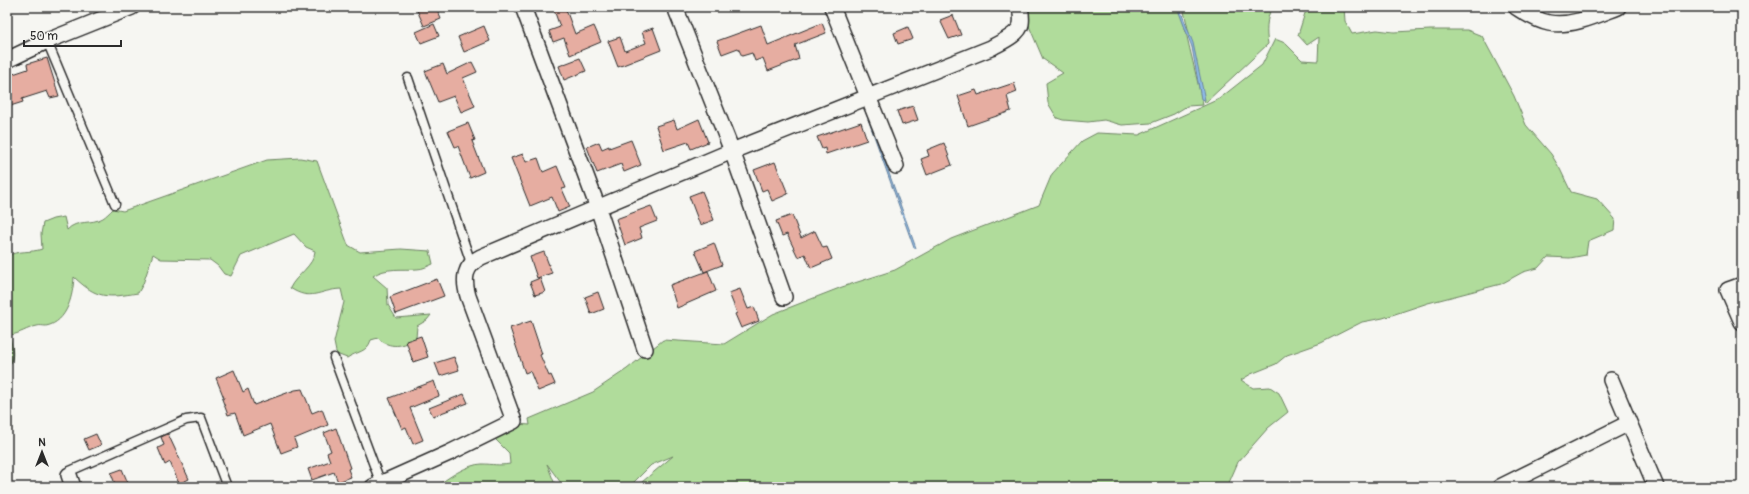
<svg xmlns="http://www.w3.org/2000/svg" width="1749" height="494" font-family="Pangolin,sans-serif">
	<rect width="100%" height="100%" fill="#f6f6f2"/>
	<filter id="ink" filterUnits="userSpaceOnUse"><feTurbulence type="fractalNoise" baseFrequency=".025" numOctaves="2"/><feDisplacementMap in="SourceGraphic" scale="8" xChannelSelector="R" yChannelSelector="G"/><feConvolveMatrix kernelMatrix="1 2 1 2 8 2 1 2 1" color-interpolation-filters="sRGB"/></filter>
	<g filter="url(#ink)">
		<!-- green -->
		<path fill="#b0dc9b" stroke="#6e8463" d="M1024 7H1180L1203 105 1187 106 1174 114 1151 123 1122 125 1104 120 1088 122 1063 120 1057 118 1048 103 1046 83 1063 73 1043 59 1029 26Z
			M1183 7H1272C1266 18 1266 33 1268 44L1205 103Z
			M1315 7H1344L1345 21 1352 34 1377 30 1394 32 1430 30H1467L1482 36 1514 96 1526 125 1551 154 1560 169 1571 192 1597 199 1615 219 1614 230 1588 241 1586 255 1570 258 1548 257 1538 268 1523 272 1501 284 1428 303 1383 318 1362 322 1321 343 1287 355 1276 364 1251 374 1241 380 1253 388 1270 387 1279 393 1288 412 1268 428 1238 462 1228 485 1219 487H636L673 456 651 465 629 487H564L547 464 556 487H436C447 478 468 464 482 464 493 464 498 466 510 464L509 453 493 437 516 424 530 425 529 419 593 392 627 369 663 340 724 344 773 314 842 287 895 270 951 239 1039 205 1052 174 1082 141 1097 133 1139 135 1219 99 1262 65 1275 39 1285 43 1302 60 1318 61 1319 37 1307 45 1298 35 1305 13Z
			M300 158 317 161 348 245 360 252 401 249 430 251 433 264C428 266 423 269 417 269 403 270 385 267 373 276L387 288 388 305 396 318 431 315 427 320 417 326 416 338C404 347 389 349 378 338L371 340C367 353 357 351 347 358L339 355 336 352 334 342 344 302 341 289C319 290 311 302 290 288 296 275 314 266 315 251L306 247 294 234 241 256 231 276 224 274 218 266 210 260 161 259 153 254 143 284 138 293C107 298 97 299 74 277 73 294 68 322 46 326 43 326 40 325 37 326 27 328 20 334 10 335 11 345 15 352 11 363L7 364V256C18 250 31 253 42 249L41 234 43 223 53 219 64 217 67 230C77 219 91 225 103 218 106 216 110 212 113 209L123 211 267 160Z"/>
		<!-- water -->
		<path fill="#90bdea" stroke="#68839e" d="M1177 7H1179L1193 43 1205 100 1201 99 1192 47Z
			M863 105 869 118 916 248H914Z"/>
		<!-- building -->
		<path fill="#e6ada1" stroke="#2b2b2b" d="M425 7H436L441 19 424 26 417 10Z
			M553 7H565L575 34 594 26 601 42 570 55 564 38 553 42 549 31 560 27Z
			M953 15 961 35 949 39 940 20Z
			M822 23 826 33 795 45 799 59 768 71 763 58 755 61 752 53 742 56 738 48 722 54 717 41 761 25 768 45Z
			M434 24 439 36 421 43 416 32Z
			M484 26 490 41 464 52 458 37Z
			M908 27 913 39 898 44 894 33Z
			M653 28 661 50 618 67 608 41 620 37 625 51 646 43 642 32Z
			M47 58 59 96 50 98 47 91 22 99 23 102 7 107V76L28 69 27 64Z
			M580 58 586 71 564 80 559 66Z
			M472 62 477 72 463 78 475 106 461 112 454 96 438 102 425 71 443 64 447 74Z
			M1014 83 1017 92 1007 96 1011 111 968 126 958 96 976 90 978 95Z
			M913 106 918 120 902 125 897 111Z
			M699 119 708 142 691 149 688 142 664 150 656 126 674 120 677 129Z
			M861 122 867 140 826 154 825 148 822 149 817 137Z
			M468 123 475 140 472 141 484 172 470 178 458 146 455 147 448 131Z
			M631 140 641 165 624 172 621 164 597 173 587 147 599 142 602 149 609 146V148Z
			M944 143 952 165 927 175 921 159 929 156 927 150Z
			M523 154 526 162 538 158 543 172 557 166 566 188 562 189 570 207 558 212 552 197 530 206 511 158Z
			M775 162 788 194 772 201 767 189 762 191 754 170Z
			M702 191 714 220 700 225 689 196Z
			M651 206 657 221 639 228 642 238 625 245 616 219Z
			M792 215 801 238 815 231 823 248 827 247 832 259 811 268 805 254 798 257 787 234 782 236 776 221Z
			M714 243 722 265 704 272 695 251Z
			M544 252 552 273 537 278 530 257Z
			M708 271 716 291 677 308 670 285Z
			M540 278 545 292 535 295 530 282Z
			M437 279 444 296 396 314 390 297Z
			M740 289 748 309 754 307 759 321 741 328 735 314 737 313 729 293Z
			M598 292 604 309 591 314 585 297Z
			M531 321 542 354 540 355 549 376 551 375 555 384 538 391 530 371 525 373 510 328Z
			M421 336 428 357 413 362 406 341Z
			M454 357 459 370 440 376 435 363Z
			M234 370 243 392 248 389 254 405 295 390 302 389 312 413 322 409 328 425 294 439 297 447 281 453 270 424 243 435 235 413 228 415 222 399 224 398 216 378Z
			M434 381 439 396 410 408 423 440 413 444 406 427 402 429 389 398Z
			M464 394 468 403 433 416 429 408Z
			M336 428 350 468 348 469 351 477 338 482 334 472 312 480 308 469 330 461 327 453 331 451 324 433Z
			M96 434 101 445 89 450 84 439Z
			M168 434 189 479 179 484 170 462 165 465 158 448 164 445 161 437Z
			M122 469 128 483 116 487 111 473Z"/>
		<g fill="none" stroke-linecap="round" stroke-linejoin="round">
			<defs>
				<path id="service" d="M47 41 115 204
					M408 78 471 263
					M334 358 381 484
					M69 475 70 471 186 420 201 418 227 487"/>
				<path id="minor" d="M523 7 598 208 645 349
					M675 7 732 151 784 297
					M832 7 896 166
					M1516 7C1525 13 1538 21 1549 23 1572 27 1597 15 1618 7
					M7 60 47 41 132 7
					M1742 285 1728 290 1742 322
					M1611 380 1656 487
					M69 475 73 487
					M373 487 449 453 514 421 468 296C463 279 464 266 481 257L732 151 991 48C999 43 1019 35 1021 24 1022 18 1021 12 1020 7
					M1500 487 1629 423"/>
			</defs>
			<!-- service casing -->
			<use href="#service" stroke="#2b2b2b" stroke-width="11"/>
			<!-- minor casing -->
			<use href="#minor" stroke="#2b2b2b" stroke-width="18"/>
			<!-- service -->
			<use href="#service" stroke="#f6f6f2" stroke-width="8"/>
			<!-- minor -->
			<use href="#minor" stroke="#f6f6f2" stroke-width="15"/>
		</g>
	</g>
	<!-- margin -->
	<rect width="1749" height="494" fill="none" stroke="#f6f6f2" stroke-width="24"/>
	<rect x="12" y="12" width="1725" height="470" fill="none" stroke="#2b2b2b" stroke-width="1.5" filter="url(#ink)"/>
	<!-- north arrow -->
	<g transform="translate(42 452)" stroke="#f6f6f2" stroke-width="3" paint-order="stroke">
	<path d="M0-3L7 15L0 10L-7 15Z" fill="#2b2b2b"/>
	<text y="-6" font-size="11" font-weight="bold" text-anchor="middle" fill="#2b2b2b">N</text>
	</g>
	<!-- scale -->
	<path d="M24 40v6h97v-6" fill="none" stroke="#2b2b2b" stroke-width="2"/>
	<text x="30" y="40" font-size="12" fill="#2b2b2b" stroke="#f6f6f2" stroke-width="3" paint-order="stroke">50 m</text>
</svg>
